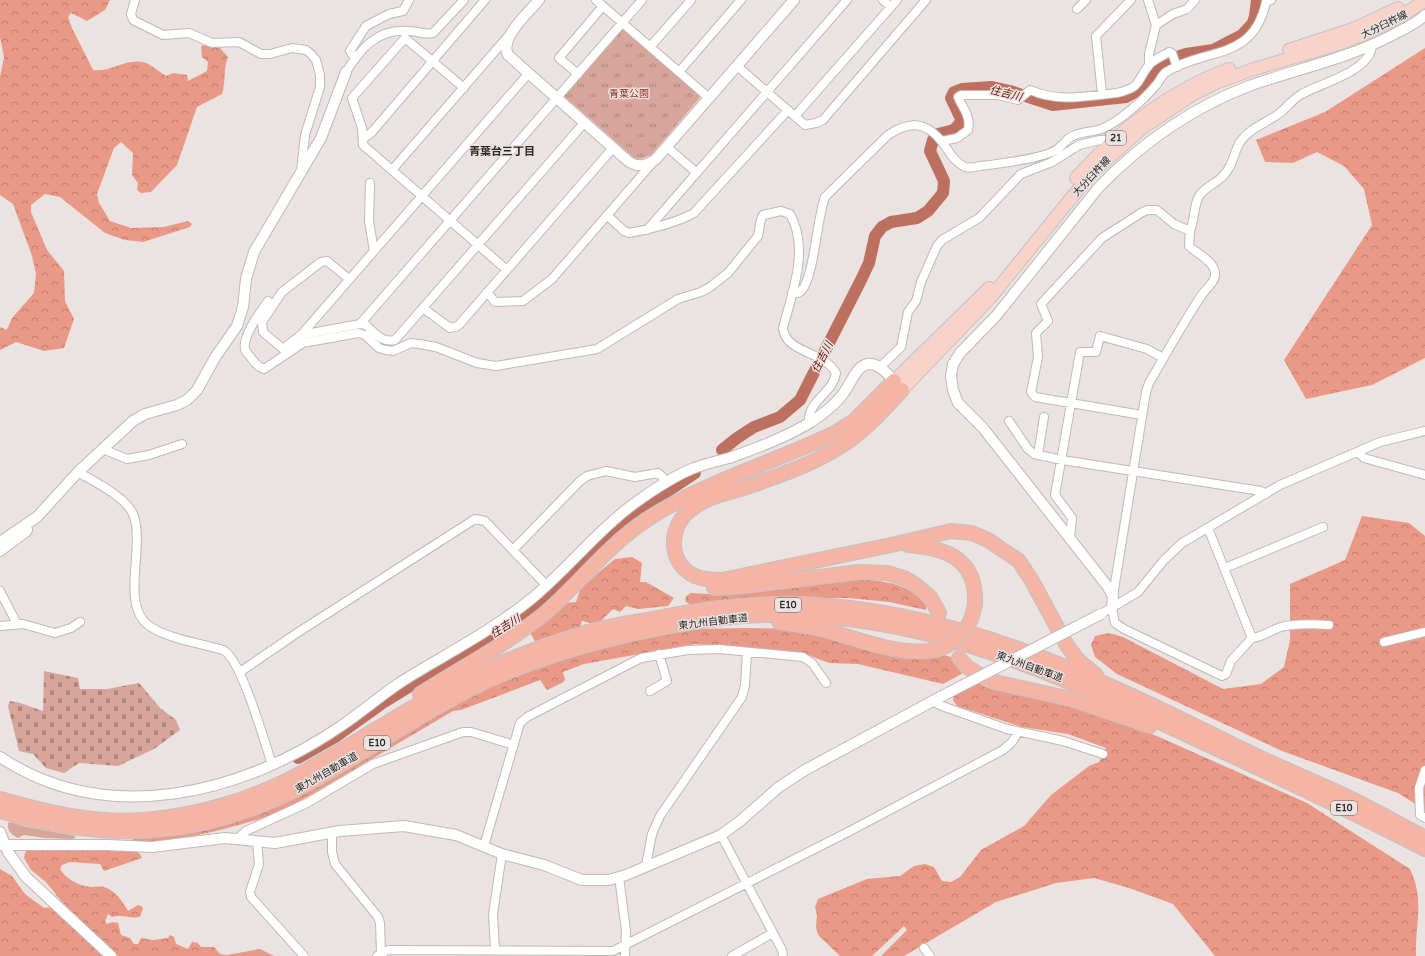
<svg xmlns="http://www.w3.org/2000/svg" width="1425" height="956" font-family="'Varela Round','Noto Sans JP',sans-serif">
	<defs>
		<pattern id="forest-crowns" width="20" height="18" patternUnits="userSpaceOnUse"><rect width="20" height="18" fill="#eb9987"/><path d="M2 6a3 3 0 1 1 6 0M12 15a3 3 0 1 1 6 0" fill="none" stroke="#be7d6e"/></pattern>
		<pattern id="cemetery-stones" width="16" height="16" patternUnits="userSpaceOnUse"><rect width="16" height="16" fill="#d7a59a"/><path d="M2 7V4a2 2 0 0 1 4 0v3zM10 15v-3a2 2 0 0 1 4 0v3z" fill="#ae867d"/></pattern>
		<pattern id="park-tufts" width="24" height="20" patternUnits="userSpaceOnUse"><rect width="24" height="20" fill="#d7a59a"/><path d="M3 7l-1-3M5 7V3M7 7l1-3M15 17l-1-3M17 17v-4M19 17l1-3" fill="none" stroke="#ae867d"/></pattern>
	</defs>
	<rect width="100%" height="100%" fill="#eae3e1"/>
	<!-- green -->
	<path fill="#d7a59a" d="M11 822 27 827 76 836 73 839 45 838 24 835 18 838C11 834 7 831 8 823Z"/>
	<!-- forest -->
	<path fill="url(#forest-crowns)" d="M0 0H110L105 10 87 21 71 13 68 17 72 28 93 70C112 73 131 54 150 65 155 68 160 72 166 76L173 73 187 75 188 81 207 71 208 62 202 57 201 46 205 45 220 48 228 57C223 69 226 82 222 94L197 107 177 165 151 192 141 193 137 190 138 183 132 175 133 153 121 142 114 148 97 194 99 203 110 221 131 228 164 227 188 221 192 224 190 227 143 242 125 240 105 233 60 197 45 194 31 205V212L47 250 64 271 65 301 74 319 64 348 44 351 16 342 0 350V327L7 330 12 318 34 293 36 274 32 256 13 204 0 195V77L4 57 0 37Z
		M1425 48V358L1372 385 1306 399 1284 360 1372 225 1364 189 1344 166 1317 152 1293 163 1265 162 1256 140 1325 112Z
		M1362 516 1409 523 1425 536V810L1398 793 1282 751 1117 674 1095 657 1091 645 1095 636 1109 633 1123 637 1223 689 1261 684 1284 667 1290 640V584L1345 560Z
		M632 557 642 563 640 582H646L674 598 668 606 638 609 626 606 620 612 613 609 597 625 582 621 580 628 536 643 529 631 565 603 576 602 580 590 599 572 615 559Z
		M839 579C863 579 894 579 915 594 919 597 923 602 926 605V610L889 602 847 598H767L720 600 694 605 689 604 685 601 686 596 691 593 708 594Z
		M743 628 809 629 897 654 923 659 944 655 954 658 965 672 943 684 858 664 829 663 803 653 695 644 584 664 563 672 565 680 562 683 547 690 540 680 461 710 453 711 314 793C299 801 284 810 268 816 248 824 142 853 129 837L422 722 504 678 590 649 694 629Z
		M978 683H984L1014 694 1075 708 1157 736 1307 803 1410 869C1425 901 1415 922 1416 956H1215L1173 904 1129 888 1094 878 1056 883 996 902 904 956H881L907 930 904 926 872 956H840L819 936 816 928 817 915 815 907 818 899 867 879 900 876 914 866 925 864 934 867 942 881 951 882 960 877 981 850 1024 826 1051 795 1089 766 1099 762 1106 748 1068 734 1022 727 957 706 953 700 954 695Z
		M29 849 133 850 140 854 142 858 104 871 100 864 70 862 62 865 60 869C66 879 79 886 91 887 95 887 100 886 104 887 115 890 123 902 128 911L138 905 141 906 143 908 140 917C130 919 122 914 112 917L108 914 105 921 107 924 112 922 118 923 121 935 130 938 134 944H138L141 938 153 940 168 938 170 935 174 937 176 944 188 949 192 942 198 943 201 947H214L220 954 227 955 260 949 274 956H118L62 902 46 882 31 870 24 858 25 853Z
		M0 869 12 876 25 894 44 908 52 907 107 956H0Z"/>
	<!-- cemetery -->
	<path fill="url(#cemetery-stones)" d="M44 671 78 678 80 689H107L139 683 160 708 176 720 180 730 154 749 118 766 79 763 64 773 46 768 33 754 19 751 8 706 10 701 20 703 43 711Z"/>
	<!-- park -->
	<path fill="url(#park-tufts)" d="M620 29H625L700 95 699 99 651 155 641 159 634 158 565 97V93Z"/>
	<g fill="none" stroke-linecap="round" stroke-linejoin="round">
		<!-- river -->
		<path stroke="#be7060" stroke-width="12" d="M722 450 737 438 754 427 780 417 800 400 861 280 869 263 875 236 882 227 891 222 917 218 928 211 943 193 944 181 930 151 933 140 938 134 954 130 962 121 951 98 954 92 962 89 992 87 1010 91 1053 105 1126 97 1144 87 1158 66 1166 61 1186 54 1213 50 1242 35 1253 23 1255 16 1257 0
			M298 758 335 737 381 704 503 629 530 610 557 587 617 528 647 505 695 473"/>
		<defs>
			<path id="minor" d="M135 0 131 14 133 20 163 35 189 33 212 43 239 42 261 54H270L292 48 306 50 311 54 316 60 320 75V87L305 135 301 171
				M596 0 709 98
				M883 0 891 7
				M1148 0 1156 25
				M1077 9 1086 0
				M650 47 691 0
				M355 58 350 51 366 26 389 14 403 11 409 0
				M1149 65V54L1156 25 1173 14 1187 9 1195 0
				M737 66 805 125 816 123 823 120 926 0
				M346 72C361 48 378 28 409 31 416 31 426 35 433 33L464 0
				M679 72 741 0
				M578 74 559 58 603 6
				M464 88 405 38 352 98 362 128 363 145 507 270
				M1102 94 1096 36 1131 0
				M795 116 897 0
				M363 139 372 132 485 0
				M942 141 957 138 968 130C971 116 963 109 958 97L961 95H998L1018 100 1030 90C1059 103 1087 96 1117 93 1143 87 1136 80 1150 64 1155 59 1163 56 1169 52L1172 53 1177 67
				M667 147 697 173
				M392 170 509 35
				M370 183 369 221 374 251
				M607 215 624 231 629 233C651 229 674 224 694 213L788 110
				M647 230 847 0
				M349 279 327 261 321 262 282 292 262 322 263 332 283 349 301 335 528 74
				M487 292 495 302 523 301 552 279 654 161
				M792 293C796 293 799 294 801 291 814 279 817 217 825 197L888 135C909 121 926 121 942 142 949 151 954 162 965 167 968 168 976 167 980 166 997 164 1042 159 1056 150 1063 146 1067 137 1075 135 1082 132 1091 132 1098 130 1107 128 1115 122 1122 117 1135 107 1147 96 1157 84 1160 80 1162 75 1166 72 1206 47 1253 62 1266 2L1271 0
				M268 301C261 311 242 336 245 349 246 353 250 356 252 359 256 364 258 367 264 369L303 343 358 333 365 335 379 348 386 350 393 351 411 343 419 344 436 347 477 363 496 366 597 349 678 299 701 292 710 287 728 273 758 236C760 229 759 222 763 215L781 211 790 214C810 249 792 293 783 328 785 353 824 351 836 373 833 394 807 400 809 423
				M423 308 450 328 458 326 613 148
				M360 324 642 0
				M301 335 360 324 366 325C376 334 382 343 395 340L584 123
				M880 367 901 347 908 312 916 301 921 282 937 246 942 240 979 218 1021 174 1052 162 1079 145 1100 140 1114 139
				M1142 415 1035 397 1031 392 1038 357 1036 333 1048 321 1041 304 1102 238 1141 213 1147 210H1157L1174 224 1190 231C1195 220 1193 207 1199 196 1204 188 1216 183 1222 177 1233 167 1233 154 1240 142 1250 128 1264 124 1277 115 1286 109 1292 99 1302 94 1321 83 1369 72 1372 46
				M1009 421 1028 449 1034 454 1062 460 1261 491 1266 494
				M103 449 127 459 149 455 182 444
				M1358 452 1364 458 1425 475
				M1038 455 1044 417
				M78 472C93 481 126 497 133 514 146 545 120 603 148 625 167 639 200 643 223 650 241 658 264 741 272 764
				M1208 528 1252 638
				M1070 537 1072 518 1055 495 1080 352H1096L1100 336 1147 349 1163 358
				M513 550 580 481 587 476 606 471 635 477 658 473 668 482
				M0 552 27 532 28 530 26 525
				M1225 568 1323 527
				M0 591 17 624
				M1113 596 1146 392 1149 383C1166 354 1182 325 1201 296 1205 290 1216 281 1215 274 1215 261 1197 254 1189 246L1190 231
				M1112 608 1115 623 1124 629 1222 676 1226 674 1231 661 1252 638C1263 637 1271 630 1281 627 1296 623 1314 624 1329 625
				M1101 614 1138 592 1164 560 1182 543 1280 485 1380 442 1425 431
				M0 626 23 624 55 633 71 628 80 622
				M1384 642 1425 632
				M240 672 297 633 475 519 485 521 547 586
				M650 691 667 681 659 654
				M932 701 942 706 1007 729 1063 741 1103 754
				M1425 770 1419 788 1420 815 1425 818
				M332 832V852L335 864 378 917 380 923 381 953
				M721 835 782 950 783 956
				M238 838 246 831 307 803 373 764 463 732H471L514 745
				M257 841 259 864 250 892 251 897 304 956
				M484 846 520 723 527 717 641 658 688 650 719 649 803 657 812 663 826 683
				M646 866 652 834 660 816 742 697 745 685 747 652
				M619 877 626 931 625 956
				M924 948 930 956
				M495 950 493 914 502 854
				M377 956 388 950 613 951 850 831 1003 750 1012 742 1018 732
				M732 956 773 933"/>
			<path id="tertiary" d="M539 0C529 12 499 38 508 55L628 161C638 168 646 166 656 159L794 0
				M0 542 37 517 78 472 133 421 145 414 177 405 187 400 197 390 216 356 237 326 243 307 246 279 254 252 321 138 346 72
				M1112 608 1113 596 1108 587 983 428 958 403 953 390 951 376 953 364 960 353 996 316 1099 187C1142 143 1191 108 1249 86 1299 68 1352 58 1400 31 1408 27 1418 22 1425 15
				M0 757C107 828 242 794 341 726 362 712 380 696 401 682 444 655 490 632 530 600 568 569 598 529 639 500 656 488 674 476 694 468 705 464 717 461 729 458 755 449 788 436 811 422 823 414 835 405 843 394 849 386 853 375 860 368 874 355 890 376 898 386
				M0 832 8 852 26 877 111 956
				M0 845H107L152 847 225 838 275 843 340 831 404 826 456 835 502 854 544 865 582 880H609L626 875 721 835 739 822 779 787 805 770 942 696"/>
			<path id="primary" d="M1289 50 1353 29 1398 8
				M1076 178C1119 130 1169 91 1229 69
				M894 381 989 288
				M902 390 991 297 1090 175 1141 129 1192 95 1218 82 1254 69 1329 47 1362 35 1397 18 1425 1"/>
			<path id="motorway" d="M902 390C884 409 866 430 844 444 818 462 786 473 756 484 734 492 707 495 689 511 668 528 668 564 695 576 704 580 713 580 722 580L896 544 951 531 972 533 988 540 1019 561 1032 581 1066 644 1077 659 1096 675
				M908 545C947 548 977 559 975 604
				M714 588 736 587 860 572 887 573 906 579 917 586 930 597 939 613
				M779 622C793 624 808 626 821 629 857 638 898 657 936 650
				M959 658 967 667 990 681 1071 699 1150 726
				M420 694C461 668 505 645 544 614 579 584 607 546 646 520 704 482 773 463 835 433L854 421 894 381
				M0 799C45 812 95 824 143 820 191 816 239 803 282 783 333 758 379 726 428 699 477 672 528 650 582 634 606 626 632 623 657 618 713 607 774 600 831 606 980 619 1115 686 1246 751 1276 766 1307 778 1337 792 1367 806 1396 822 1425 838
				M0 811C108 843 202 839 303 786 366 753 424 710 489 680 563 647 644 628 724 618 893 598 1050 670 1198 740 1274 775 1350 811 1425 849"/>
		</defs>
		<!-- minor casing -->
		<use href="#minor" stroke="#c1b9b7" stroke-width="10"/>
		<!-- tertiary casing -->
		<use href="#tertiary" stroke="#c1b9b7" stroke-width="12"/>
		<!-- primary casing -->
		<use href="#primary" stroke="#c3c2c2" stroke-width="14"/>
		<!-- motorway casing -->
		<use href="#motorway" stroke="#c3c2c2" stroke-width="16"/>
		<!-- minor -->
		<use href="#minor" stroke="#fff" stroke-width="8"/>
		<!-- tertiary -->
		<use href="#tertiary" stroke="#fff" stroke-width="10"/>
		<!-- primary -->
		<use href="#primary" stroke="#f8d3ca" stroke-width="12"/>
		<!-- motorway -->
		<use href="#motorway" stroke="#f4b5a7" stroke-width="14"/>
		<defs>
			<path id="tertiary-bridge" d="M942 696 1101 614"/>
			<path id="motorway-bridge" d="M936 650C959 643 971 628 975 604"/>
		</defs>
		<!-- tertiary-bridge casing -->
		<use href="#tertiary-bridge" stroke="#c1b9b7" stroke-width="12" stroke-linecap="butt"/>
		<!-- motorway-bridge casing -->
		<use href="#motorway-bridge" stroke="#c3c2c2" stroke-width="16" stroke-linecap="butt"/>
		<!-- tertiary-bridge -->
		<use href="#tertiary-bridge" stroke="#fff" stroke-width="10"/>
		<!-- motorway-bridge -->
		<use href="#motorway-bridge" stroke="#f4b5a7" stroke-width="14"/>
	</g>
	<g text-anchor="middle" stroke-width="3" stroke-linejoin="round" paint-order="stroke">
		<!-- shield labels -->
		<g fill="#eae3e1" stroke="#625e5d" stroke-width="1">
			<rect x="1106" y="131" width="20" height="14" rx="3"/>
			<rect x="775" y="598" width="26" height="14" rx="3"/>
			<rect x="364" y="736" width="26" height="14" rx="3"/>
			<rect x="1331" y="801" width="26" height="14" rx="3"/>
		</g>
		<g font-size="9" font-weight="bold" fill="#282524">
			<text x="1116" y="141">21</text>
			<text x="788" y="608">E10</text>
			<text x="377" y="746">E10</text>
			<text x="1344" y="811">E10</text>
		</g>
		<!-- street labels -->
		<g font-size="10" fill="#282524" stroke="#eae3e1">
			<text transform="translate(1384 24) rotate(-26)" y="4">大分臼杵線</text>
			<text transform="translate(1091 176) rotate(-47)" y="4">大分臼杵線</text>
			<text transform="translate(713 621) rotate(-7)" y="4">東九州自動車道</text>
			<text transform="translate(1030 666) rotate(20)" y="4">東九州自動車道</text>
			<text transform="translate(326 772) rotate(-30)" y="4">東九州自動車道</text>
		</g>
		<!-- park labels -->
		<g font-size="10" fill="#91311f" stroke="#eae3e1">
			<text x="629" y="97">青葉公園</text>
		</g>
		<!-- water labels -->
		<g font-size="11" font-style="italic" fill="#6f0e00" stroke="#eae3e1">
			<text transform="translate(1006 93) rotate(14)" y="4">住吉川</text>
			<text transform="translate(822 357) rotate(-63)" y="4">住吉川</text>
			<text transform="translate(505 626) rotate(-32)" y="4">住吉川</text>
		</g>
		<!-- neighbourhood labels -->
		<g font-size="11" font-weight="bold" fill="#282524" stroke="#eae3e1">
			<text x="502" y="155">青葉台三丁目</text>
		</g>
	</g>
</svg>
